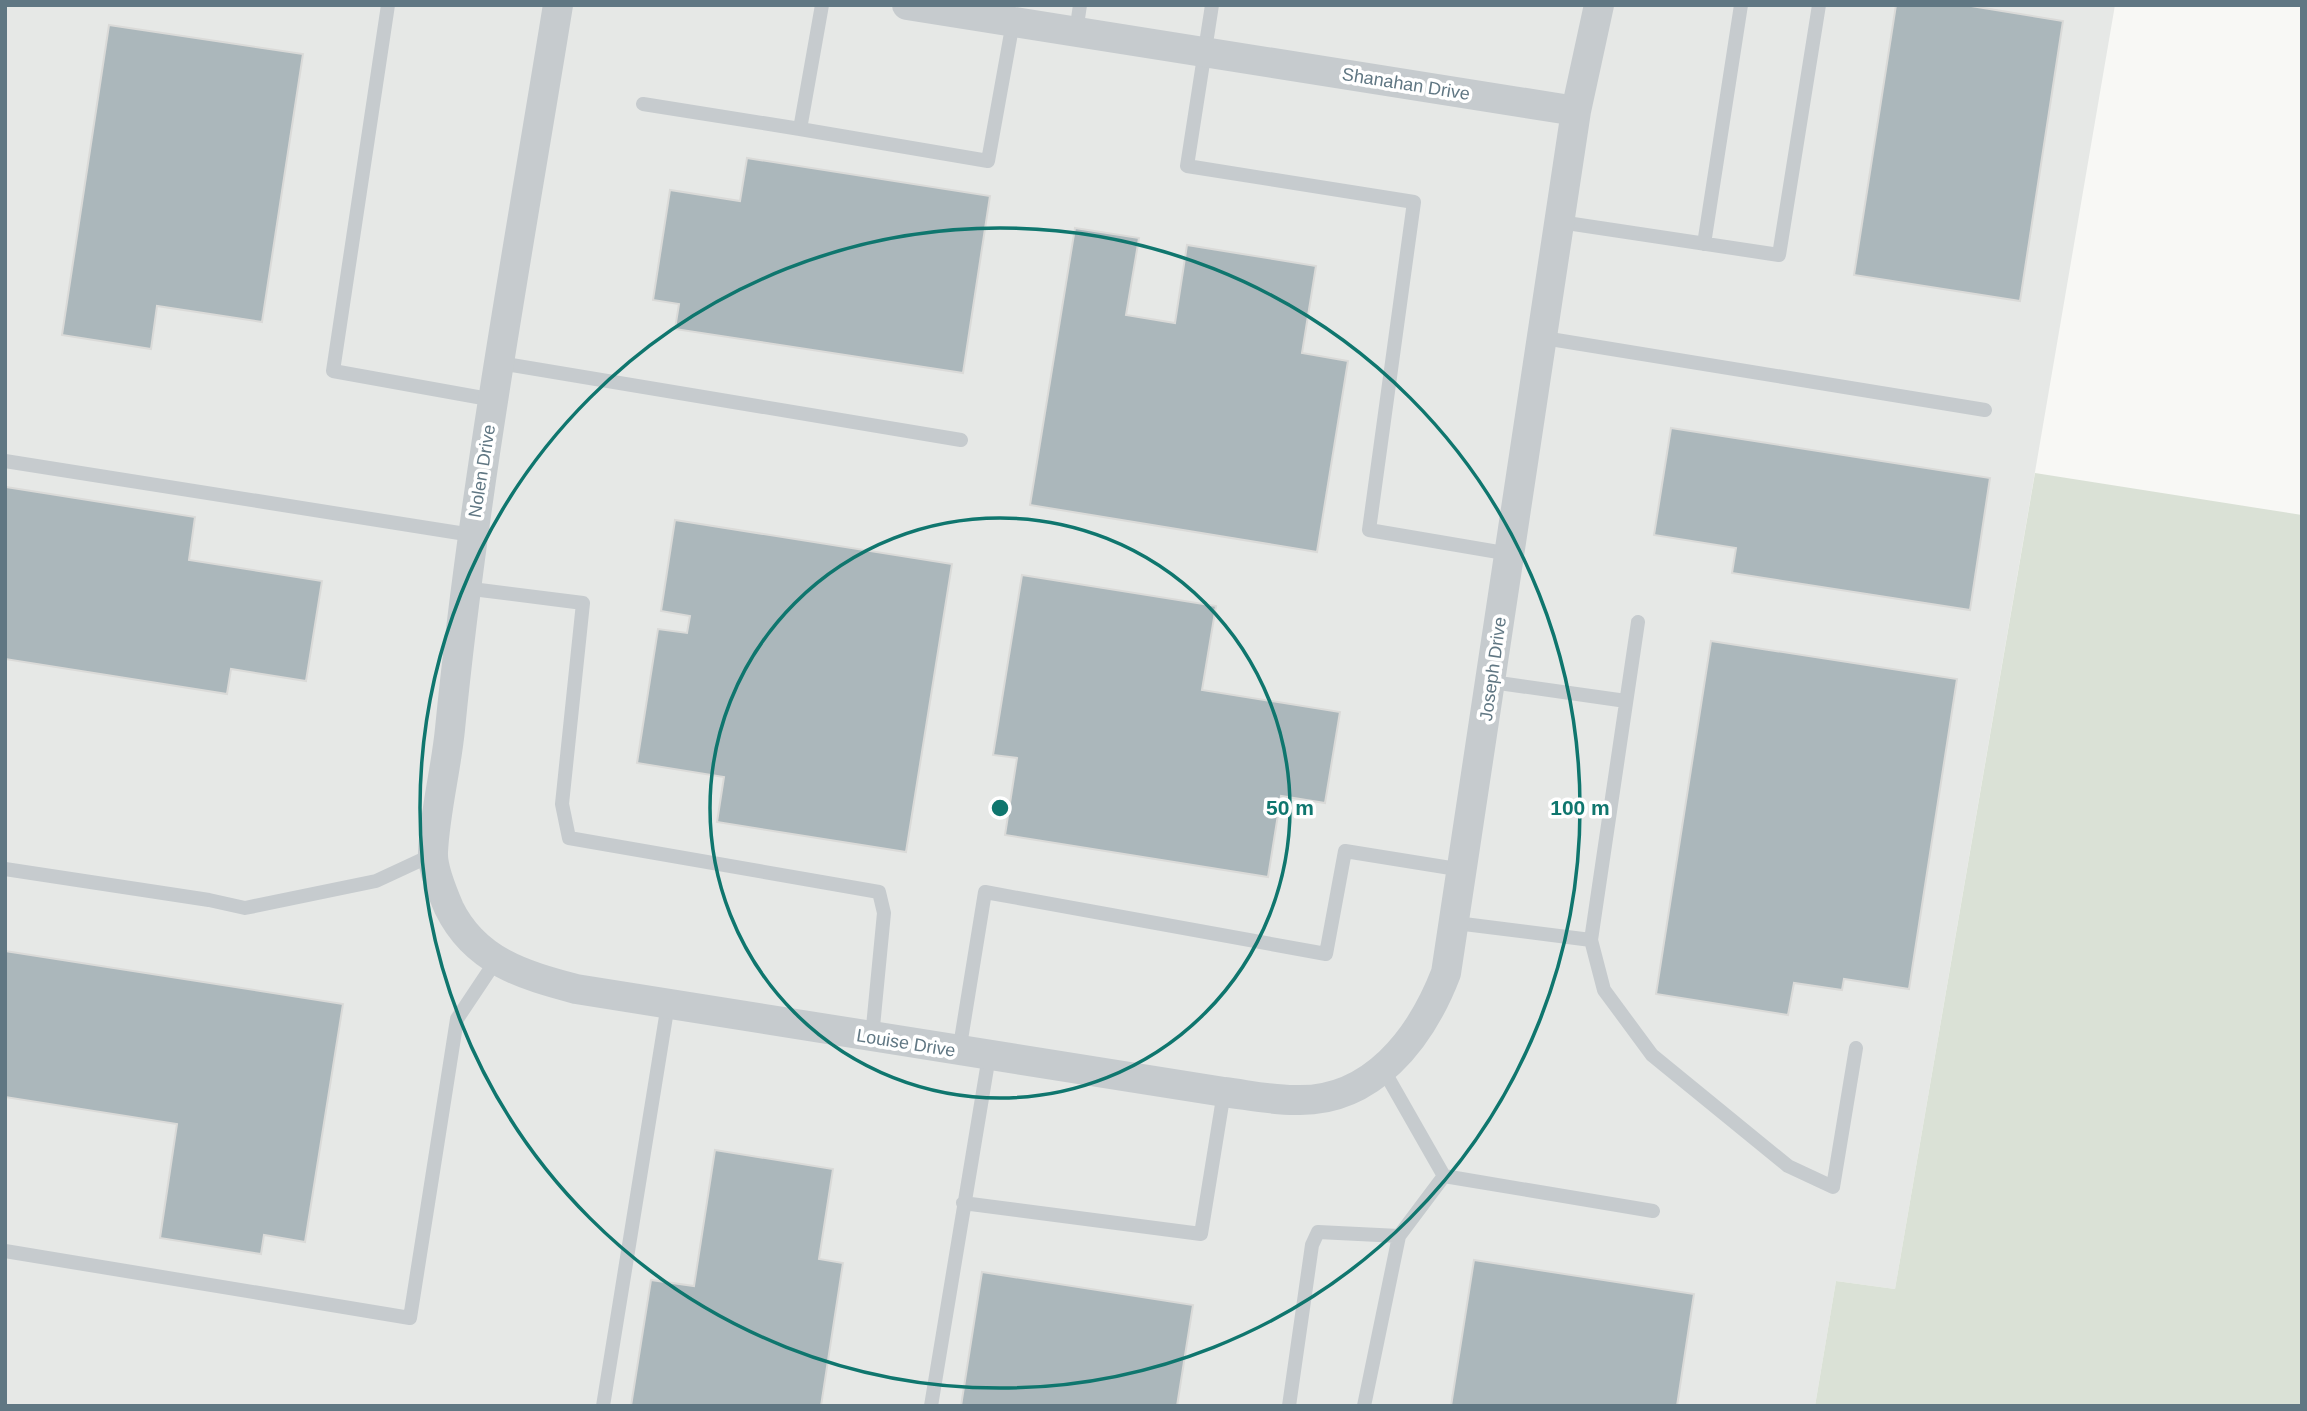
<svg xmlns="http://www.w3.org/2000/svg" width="2307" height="1411" font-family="Arial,sans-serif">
	<rect width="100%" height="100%" fill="#f8f8f5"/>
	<!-- built -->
	<path fill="#e6e8e6" d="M5 5H2115L1895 1289 1836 1281 1815 1406H5Z"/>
	<!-- green -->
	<path fill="#dae1d6" d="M2035 473 2302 515V1406H1815L1836 1281 1895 1289Z"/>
	<!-- building -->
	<path fill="#abb7bb" stroke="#dadad8" stroke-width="2" d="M1896 5H1965L2063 21 2020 301 1854 275Z
		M109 25 303 54 262 322 157 306 151 349 62 335Z
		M747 158 990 196 963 373 675 329 679 304 653 300 670 190 740 201Z
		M1075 228 1139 238 1126 315 1175 323 1187 245 1316 266 1302 353 1348 361 1317 552 1030 505Z
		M1671 428 1990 478 1970 610 1732 573 1736 548 1654 535Z
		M6 487 195 517 189 560 322 581 306 681 231 669 227 694 5 659Z
		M675 520 952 564 906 852 717 822 724 777 637 763 658 629 687 633 690 616 661 611Z
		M1022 575 1216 606 1202 690 1340 712 1325 803 1281 796 1268 877 1005 835 1017 758 993 755Z
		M1711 641 1957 679 1909 989 1844 979 1842 990 1794 983 1788 1015 1656 994Z
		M5 951 343 1004 305 1242 264 1235 261 1254 160 1238 177 1124 5 1097Z
		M715 1150 833 1169 819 1259 843 1263 821 1406H631L651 1280 694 1286Z
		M1474 1260 1694 1294 1677 1406H1451Z
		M982 1272 1193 1305 1177 1406H961Z"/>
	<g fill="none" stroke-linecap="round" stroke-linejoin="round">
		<!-- service -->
		<path stroke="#c6cbce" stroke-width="14" d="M388 5 333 371 494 400
			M822 5 800 129 988 161 1013 22
			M1212 5 1187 166 1414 202 1369 530 1510 554
			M1076 32 1080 5
			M643 104 800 129
			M1560 222 1779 255 1819 5
			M1704 244 1741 5
			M1544 338 1985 410
			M500 363 961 440
			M5 461 472 535
			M464 588 583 603 562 804 569 838 879 892 884 913 872 1037
			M1492 682 1626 701
			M5 869 209 900 245 908 376 881 432 855
			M1456 923 1591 940 1638 622
			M1591 940 1604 990 1652 1055 1788 1166 1833 1187 1856 1048
			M959 1052 985 892 1326 954 1345 851 1463 870
			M1383 1069 1444 1176 1653 1211
			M963 1203 1201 1234 1224 1092
			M5 1251 410 1318 457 1019 495 962
			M603 1406 668 1004
			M931 1406 989 1056
			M1289 1406 1312 1245 1318 1232 1399 1236
			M1364 1406 1399 1236 1444 1176"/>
		<!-- minor -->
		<path stroke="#c6cbce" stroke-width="30" d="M558 5C519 246 474 486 450 729 446 770 435 811 433 852 432 868 443 894 449 908 475 961 523 975 576 989L1224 1092C1248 1095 1271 1100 1295 1100 1372 1103 1421 1038 1446 973L1576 111 907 5
			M1576 111 1599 5"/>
	</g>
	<!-- distance rings -->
	<g fill="none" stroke="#0f766e" stroke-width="3.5">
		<circle cx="1000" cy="808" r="290"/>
		<circle cx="1000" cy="808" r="580"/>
	</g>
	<g text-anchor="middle" stroke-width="7" stroke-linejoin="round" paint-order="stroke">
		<!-- street labels -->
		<g font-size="18" fill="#607783" stroke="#fff">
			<text transform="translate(1406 84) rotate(9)" y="6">Shanahan Drive</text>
			<text transform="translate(482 471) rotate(-81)" y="6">Nolen Drive</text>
			<text transform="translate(1493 669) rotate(-82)" y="6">Joseph Drive</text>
			<text transform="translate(906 1043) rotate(9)" y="6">Louise Drive</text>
		</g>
	</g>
	<circle cx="1000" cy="808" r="10" fill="#0f766e" stroke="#fff" stroke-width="3.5"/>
	<g font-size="21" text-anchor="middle" font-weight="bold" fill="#0f766e" stroke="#fff" stroke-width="7" stroke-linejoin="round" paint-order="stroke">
		<text x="1290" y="815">50 m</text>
		<text x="1580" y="815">100 m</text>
	</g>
	<!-- border -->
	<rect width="2307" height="1411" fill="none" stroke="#607783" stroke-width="14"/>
</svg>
